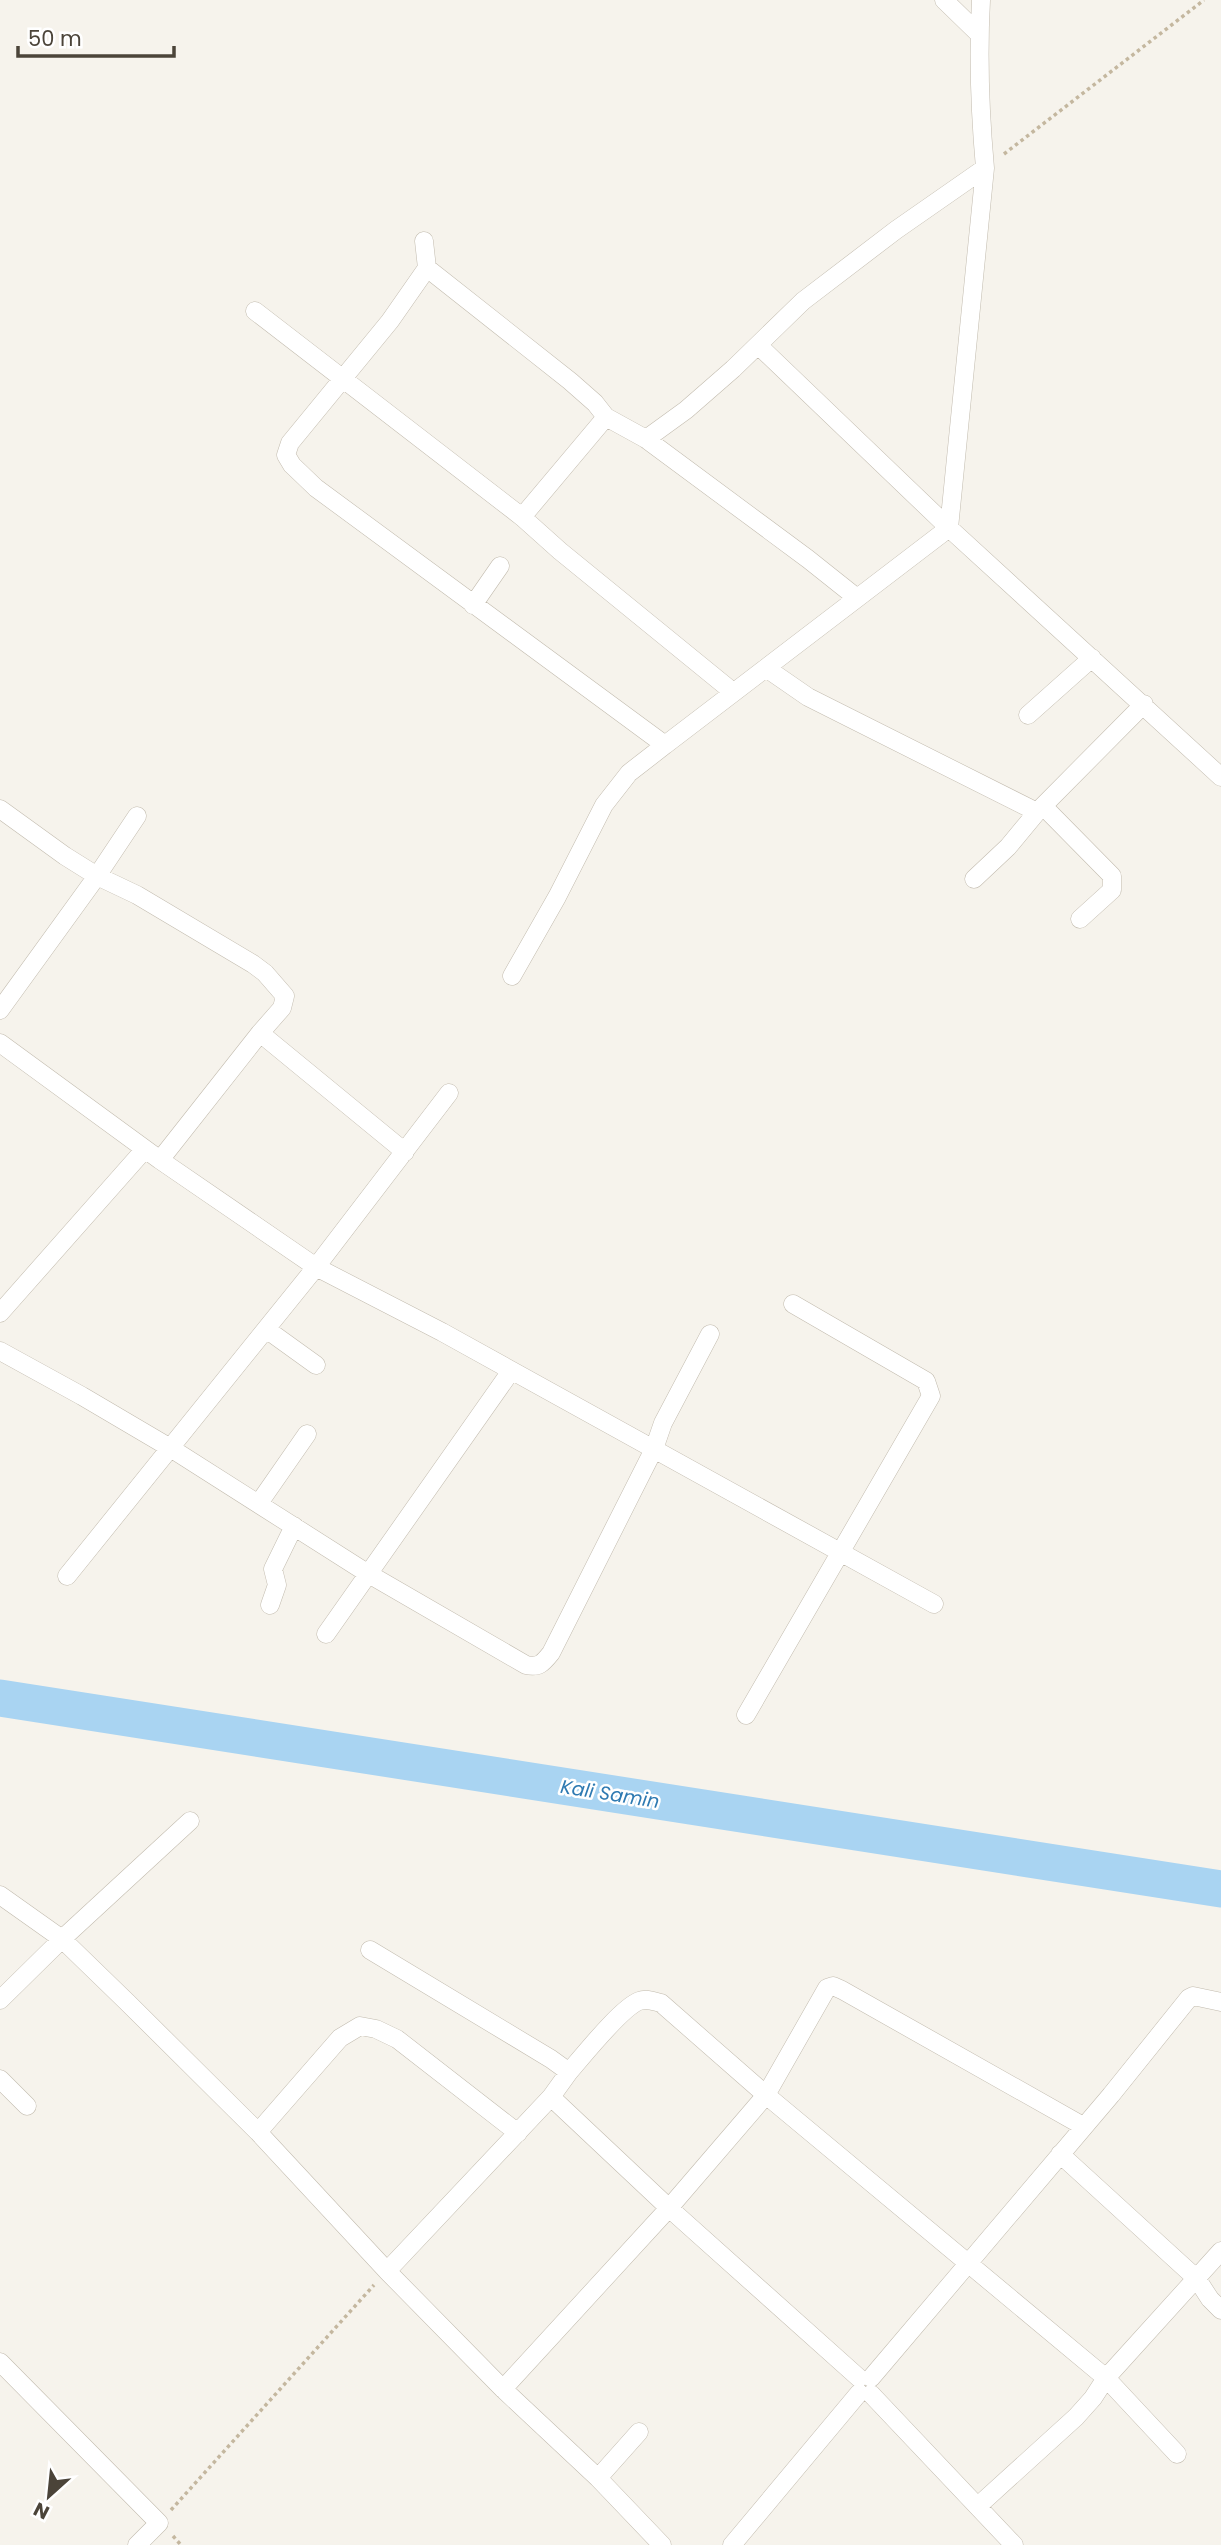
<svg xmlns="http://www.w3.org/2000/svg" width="1221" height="2545" viewBox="0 0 1221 2545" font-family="Poppins,sans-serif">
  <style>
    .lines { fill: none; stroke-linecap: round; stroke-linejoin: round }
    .river { stroke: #a9d4f2; stroke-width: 37 }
    .street-casing { stroke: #c2bbae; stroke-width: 19 }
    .path { stroke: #c4b79f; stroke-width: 3.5; stroke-dasharray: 3.5 3.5; stroke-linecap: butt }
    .street { stroke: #fff; stroke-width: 18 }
    .labels { text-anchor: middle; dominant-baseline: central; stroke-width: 5; stroke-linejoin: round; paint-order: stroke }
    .water-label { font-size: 19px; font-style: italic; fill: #2e7ab2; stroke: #fff }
  </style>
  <rect width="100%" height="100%" fill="#f6f3ec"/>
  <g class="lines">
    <path class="river" d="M0,1698l1221,191"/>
    <defs>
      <path id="street" d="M944,0l35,34
        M424,241l3,27 143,113 25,22 11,14 40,22 162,120 49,39
        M427,268l-37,53 -100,122 -4,12 6,10 24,23 349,257 284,-217 36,-360c-5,-55 -7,-112 -4,-168
        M255,311l267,206
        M758,345l191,183 272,249
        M606,417l-84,100 38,34 173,141
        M646,439l40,-29 47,-41 70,-68 93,-71 89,-62
        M473,605l27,-39
        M766,668l42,29 229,115
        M1028,715l64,-57
        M1043,806l69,70v14l-32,29
        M0,809l65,47 32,20 40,19 116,69 12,9 20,23 -3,12 -22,25 -100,127
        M974,879l34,-32 29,-35 107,-108
        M512,976l45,-79 47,-92 25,-32 36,-28
        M0,1010l97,-134 40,-60
        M260,1033l145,119
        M0,1043l160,117 156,107 126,65 492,272
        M0,1313l145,-164
        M266,1329l50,36
        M0,1351l82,45 90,53 195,124 159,92c13,3 17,-2 25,-12l103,-204 9,-26 47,-89
        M259,1503l48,-69
        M67,1576l249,-309 133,-174
        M270,1605l7,-20 -4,-16 21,-43
        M326,1634l185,-263
        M746,1715l185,-319 -5,-15 -133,-77
        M0,1895l62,44 66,64 130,129 129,139 116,118 95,89 64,67
        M370,1950l181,109 18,13 -18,25 118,111 190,170
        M0,2000l62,-61 128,-118
        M569,2072c14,-16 52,-64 70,-71 8,-3 14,0 22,2l105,92 340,283 71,76
        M0,2079l27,27
        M258,2132l82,-94 20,-12 16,3 21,10 121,94
        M1060,2154l137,125 13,20 11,11
        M387,2271l164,-174
        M0,2362l159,161 -22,22
        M871,2378l240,-283 78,-97 4,-2 28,6
        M503,2389l166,-181 97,-113 61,-107 6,-2 9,4 241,136
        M871,2394l143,151
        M598,2478l41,-46
        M978,2506l98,-89 17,-19 13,-20 115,-127
        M732,2545l127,-152"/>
    </defs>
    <use href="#street" class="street-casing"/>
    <path class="path" d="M1004,154l200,-154
      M171,2510l203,-225
      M173,2536l8,9"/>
    <use href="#street" class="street"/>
  </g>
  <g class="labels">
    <g class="water-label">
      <text transform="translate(610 1794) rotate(9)">Kali Samin</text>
    </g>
  </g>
  <g transform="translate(49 2496) rotate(207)" stroke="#ffffff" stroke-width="5" paint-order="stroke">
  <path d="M0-5L12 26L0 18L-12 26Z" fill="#4b4439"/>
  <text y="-10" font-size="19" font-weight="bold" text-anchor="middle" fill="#4b4439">N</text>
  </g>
  <path d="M18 46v10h156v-10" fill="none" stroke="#4b4439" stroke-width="3.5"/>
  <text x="28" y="46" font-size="21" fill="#4b4439" stroke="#ffffff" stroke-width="5" paint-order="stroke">50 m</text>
</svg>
